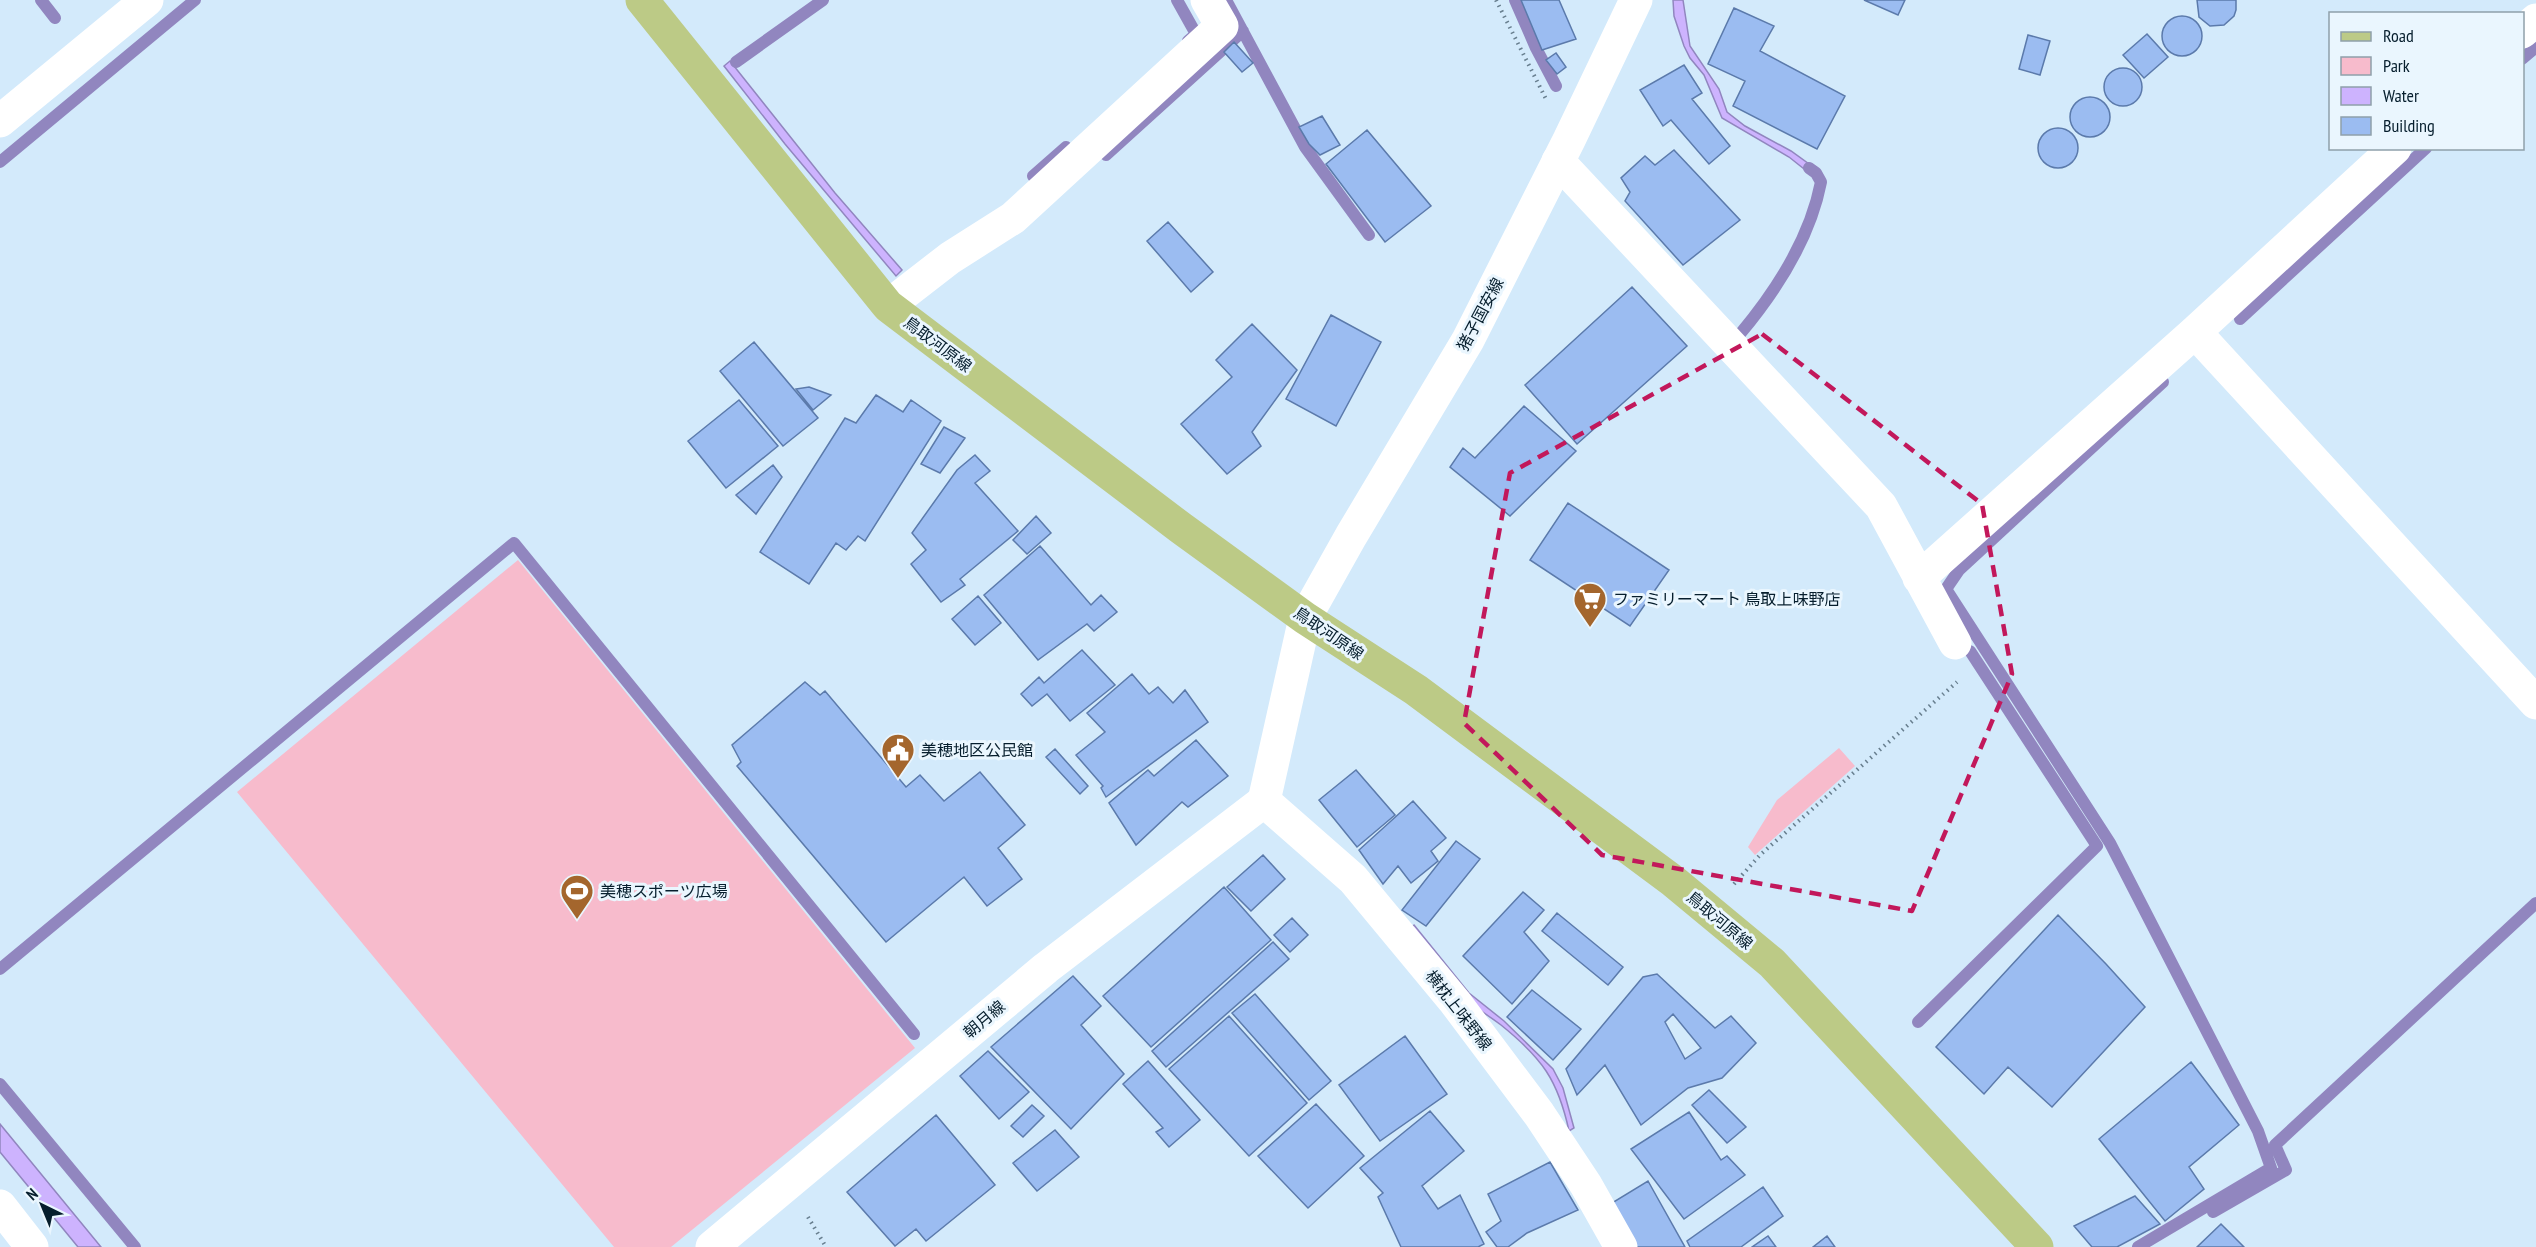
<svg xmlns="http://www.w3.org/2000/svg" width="2536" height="1247" viewBox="0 0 2536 1247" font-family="'PT Sans Narrow','Noto Sans JP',sans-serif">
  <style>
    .green { fill: #f7bbcc }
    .water { fill: #cdb3fe; stroke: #9186bf; stroke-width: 1.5 }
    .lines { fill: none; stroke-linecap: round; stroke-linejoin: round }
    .stream { stroke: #9186bf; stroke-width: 12 }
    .building { fill: #9bbcf1; stroke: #5b7aab; stroke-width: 1.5; fill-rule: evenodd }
    .path { stroke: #687f8f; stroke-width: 4; stroke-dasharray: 1.5 4.5; stroke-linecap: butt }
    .minor { stroke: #fff; stroke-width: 33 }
    .tertiary { stroke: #fff; stroke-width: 33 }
    .secondary { stroke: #fff; stroke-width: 33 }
    .primary { stroke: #bcca86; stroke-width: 33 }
    .marked { fill: none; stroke: #c2185b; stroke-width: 4.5; stroke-dasharray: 12 8; stroke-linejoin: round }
    .labels { text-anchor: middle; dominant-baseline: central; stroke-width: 6; stroke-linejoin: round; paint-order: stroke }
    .street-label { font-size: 16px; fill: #061e2d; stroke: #eaf6fe }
    .poi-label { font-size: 16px; fill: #061e2d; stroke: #eaf6fe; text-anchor: start }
  </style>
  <rect width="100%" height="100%" fill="#d3eafb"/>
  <path class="green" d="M518,560l397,488 -244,199h-57l-377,-455z
    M1839,748l16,18 -100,89 -7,-8 29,-47z"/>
  <path class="water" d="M1673,0h10l7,46 29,43 8,23 18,14 46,25 25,18 6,8 -4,3 -29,-23 -67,-39 -18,-43 -14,-17 -6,-12 -10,-30z
    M730,61l105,132 67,77 -6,6 -111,-132 -61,-78z
    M1414,925l55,68 35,28 49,48 10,19 11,40 -5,3c-11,-51 -27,-73 -68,-106 -12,-9 -25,-17 -37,-27 -20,-20 -37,-46 -55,-68z
    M0,1124l101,123h-23l-78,-95z"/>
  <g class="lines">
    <path class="stream" d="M41,0l14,18
      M1177,0l19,34 -8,7
      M1226,0l79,147 64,88
      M1515,0l21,48 20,38
      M2522,59l14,-12
      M736,62l87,-62
      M1106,155l137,-124
      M0,162l195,-162
      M1033,176l33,-29
      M2240,319l186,-171
      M1740,334c36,-43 70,-95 81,-152l-5,-9 -7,-5
      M0,969l514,-426 400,491
      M1918,1022l179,-176 -127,-195
      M0,1084l135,163
      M2213,1212l73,-42 -11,-25 261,-242
      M2138,1247l133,-79 -13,-37 -148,-288 -164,-254 13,-19 204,-188"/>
  </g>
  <path class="building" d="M1521,0h38l17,39 -34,11z
    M1864,0h41l-7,15z
    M2197,0h39v10l-2,6 -10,9 -14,1 -11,-9z
    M1734,8l40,18 -14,25 85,45 -28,53 -84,-43 12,-25 -37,-17z
    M2162 36a20 20 0 1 1 40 0a20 20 0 1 1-40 0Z
    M2147,34l21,23 -24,21 -21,-23z
    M2028,35l22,6 -10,34 -21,-6z
    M1234,42l19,21 -11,9 -18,-20z
    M1556,53l10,14 -9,7 -11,-14z
    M1684,65l18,28 -10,6 38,47 -21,18 -38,-44 -8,6 -23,-36z
    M2104 87a19 19 0 1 1 38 0a19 19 0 1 1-38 0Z
    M2070 117a20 20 0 1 1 40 0a20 20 0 1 1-40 0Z
    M1322,116l18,29 -20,10 -11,-11 -10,-17z
    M2038 148a20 20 0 1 1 40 0a20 20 0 1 1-40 0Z
    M1367,130l64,76 -46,36 -59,-78z
    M1674,150l66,70 -57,45 -58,-64 5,-9 -9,-14 24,-22 10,9z
    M1168,222l45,50 -22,20 -44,-51z
    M1632,287l55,59 -110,98 -52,-59z
    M1331,315l50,27 -45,84 -50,-27z
    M1252,324l45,46 -45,62 9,14 -34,28 -46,-50 51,-47 -16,-17z
    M754,342l64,76 -35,28 -63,-75z
    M809,387l22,8 -18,15 -17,-21z
    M876,395l27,17 8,-12 30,21 -76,120 -7,-5 -12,14 -10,-7 -27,41 -49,-32 85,-134 11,5z
    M739,400l39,46 -52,42 -38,-47z
    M1524,406l52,45 -66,65 -60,-49 13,-19 12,10z
    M944,427l21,11 -25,35 -19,-9z
    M975,455l15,16 -15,12 43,48 -58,48 5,6 -24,17 -30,-38 15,-14 -14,-17 45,-63z
    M773,465l9,12 -26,37 -20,-19z
    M1568,503l101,67 -39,56 -100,-66z
    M1036,516l15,17 -24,21 -14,-14z
    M1040,546l51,59 10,-10 16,17 -23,19 -7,-7 -49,36 -54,-65z
    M978,596l23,27 -26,22 -23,-26z
    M1082,650l33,35 -45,36 -23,-27 -15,12 -11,-12 18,-17 5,6z
    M1132,674l17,20 9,-7 15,16 12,-13 23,32 -102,75 -5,-9 2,-2 -27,-31 29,-23 -18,-19z
    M805,682l15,13 5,-4 81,96 14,-12 24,26 36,-29 45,53 -27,23 24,31 -35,27 -23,-29 -78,65 -149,-176 4,-4 -9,-17z
    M1196,740l32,36 -40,31 -6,-5 -46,43 -27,-42 39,-33 6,6z
    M1055,749l33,37 -8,8 -34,-37z
    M1356,770l39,45 -38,32 -38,-47z
    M1413,801l33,37 -15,13 7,10 -27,22 -13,-17 -15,18 -24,-34z
    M1456,841l24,18 -54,67 -24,-16z
    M1263,855l22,24 -34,32 -24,-24z
    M1224,887l47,53 -120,107 -48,-51z
    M1523,892l21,18 -20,22 25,29 -37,43 -49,-48z
    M1557,913l66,54 -15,18 -66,-54z
    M2058,915l48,49 39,43 -93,100 -44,-40 -24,27 -48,-47z
    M1292,918l16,17 -18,17 -16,-17z
    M1273,942l16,17 -123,108 -14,-16z
    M1657,974l58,54 16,-12 25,27 -34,35 -34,10 -47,37 -36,-60 -28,30 -11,-26 77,-92zM1673,1014l28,34 -16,11 -20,-37z
    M1073,976l28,30 -20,19 43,49 -53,55 -80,-82z
    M1532,990l49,39 -28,31 -46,-43z
    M1255,994l76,87 -22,19 -77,-87z
    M1229,1016l78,87 -58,53 -80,-87z
    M1405,1036l42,58 -67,47 -41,-56z
    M988,1051l41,41 -30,27 -39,-43z
    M1148,1061l52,59 -31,27 -13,-15 7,-4 -40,-44z
    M2191,1062l48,63 -50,42 15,22 -39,32 -66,-82z
    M1709,1090l37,37 -19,16 -35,-38z
    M1316,1104l48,52 -56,52 -50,-52z
    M1032,1105l12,11 -21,21 -12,-11z
    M1430,1111l34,40 -42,35 16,23 22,-14 24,49 -6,3h-77l-23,-50 5,-4 -23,-25z
    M1689,1112l32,48 6,-4 18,19 -61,44 -53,-70z
    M936,1115l59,70 -69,56 -10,-12 -21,17 -48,-54z
    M1055,1130l24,27 -42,34 -24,-28z
    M1550,1162l28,48 -51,23 -19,14h-11l-11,-15 15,-11 -13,-27z
    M1648,1181l37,66h-55l-23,-41z
    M1763,1187l20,29 -42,31h-51l-3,-6z
    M2135,1196l25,28 -43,23h-25l-18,-21z
    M2221,1224l23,23h-47z
    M1768,1236l8,11h-24z
    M1827,1236l8,11h-22z"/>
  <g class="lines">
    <path class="path" d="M1496,0l50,99
      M1734,884l26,-29 197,-173
      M808,1217l18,30"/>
    <path class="minor" d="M2522,32l14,-12
      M1558,161l323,345 74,137
      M888,306l62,-48 63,-40 209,-192 -15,-26
      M2195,332l341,371
      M1919,578l276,-246 200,-184
      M0,1206l32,41
      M712,1247l334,-279 218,-167 89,78 102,123 84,112 47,71 35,62"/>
    <path class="tertiary" d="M0,121l147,-121
      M1264,801l41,-183"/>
    <path class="secondary" d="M1305,618l46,-82 117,-196 101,-200 67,-140"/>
    <path class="primary" d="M642,0l246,306 293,222 124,90 111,72 257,191 99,82 265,284"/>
  </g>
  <path class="marked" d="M1762,334l220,170 30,170 -100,237 -310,-56 -138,-132 46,-250z"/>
  <defs>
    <symbol id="supermarket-pin" viewBox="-11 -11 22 30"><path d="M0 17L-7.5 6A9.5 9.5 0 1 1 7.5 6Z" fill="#a4662d" stroke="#eaf6fe"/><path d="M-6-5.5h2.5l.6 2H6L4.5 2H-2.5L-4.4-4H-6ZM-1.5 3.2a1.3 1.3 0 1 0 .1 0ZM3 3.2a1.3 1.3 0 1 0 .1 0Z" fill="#fff"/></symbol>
    <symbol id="civic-pin" viewBox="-11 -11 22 30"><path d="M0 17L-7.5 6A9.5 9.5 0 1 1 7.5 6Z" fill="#a4662d" stroke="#eaf6fe"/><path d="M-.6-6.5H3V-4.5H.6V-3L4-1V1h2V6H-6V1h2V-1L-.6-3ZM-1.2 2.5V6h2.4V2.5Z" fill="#fff"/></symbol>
    <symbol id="stadium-pin" viewBox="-11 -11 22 30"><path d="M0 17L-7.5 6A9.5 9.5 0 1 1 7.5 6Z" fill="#a4662d" stroke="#eaf6fe"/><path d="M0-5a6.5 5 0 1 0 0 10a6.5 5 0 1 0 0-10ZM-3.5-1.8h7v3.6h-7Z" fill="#fff"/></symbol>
  </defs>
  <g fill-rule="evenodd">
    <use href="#supermarket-pin" x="1571" y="580" width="38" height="52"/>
    <use href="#civic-pin" x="879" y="731" width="38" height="52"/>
    <use href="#stadium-pin" x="558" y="872" width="38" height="52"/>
  </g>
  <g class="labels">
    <g class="street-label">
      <text transform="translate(1480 314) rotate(-62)">猪子国安線</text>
      <text transform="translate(938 344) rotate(37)">鳥取河原線</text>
      <text transform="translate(1329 633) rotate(34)">鳥取河原線</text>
      <text transform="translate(1720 920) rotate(40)">鳥取河原線</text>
      <text transform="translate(1459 1010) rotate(52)">横枕上味野線</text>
      <text transform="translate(984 1019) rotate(-40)">朝月線</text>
    </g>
    <g class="poi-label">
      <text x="1613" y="599">ファミリーマート 鳥取上味野店</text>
      <text x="921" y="750">美穂地区公民館</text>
      <text x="600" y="891">美穂スポーツ広場</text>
    </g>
  </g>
  <rect x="2329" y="12" width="195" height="138" fill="#eaf6fe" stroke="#8fa0aa" stroke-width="1.5"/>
  <rect x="2341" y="32" width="30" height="9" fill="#bcca86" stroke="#8fa0aa" stroke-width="1.5"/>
  <text x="2383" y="42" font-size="18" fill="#061e2d">Road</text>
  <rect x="2341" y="57" width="30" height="18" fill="#f7bbcc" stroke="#8fa0aa" stroke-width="1.5"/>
  <text x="2383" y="72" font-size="18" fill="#061e2d">Park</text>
  <rect x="2341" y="87" width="30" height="18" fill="#cdb3fe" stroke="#8fa0aa" stroke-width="1.5"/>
  <text x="2383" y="102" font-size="18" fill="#061e2d">Water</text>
  <rect x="2341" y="117" width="30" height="18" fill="#9bbcf1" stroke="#8fa0aa" stroke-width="1.5"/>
  <text x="2383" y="132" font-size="18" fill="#061e2d">Building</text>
  <g transform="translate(42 1205) rotate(317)" stroke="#eaf6fe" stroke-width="4.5" paint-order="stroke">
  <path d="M0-4.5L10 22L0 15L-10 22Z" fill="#061e2d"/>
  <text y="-9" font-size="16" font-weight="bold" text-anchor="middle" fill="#061e2d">N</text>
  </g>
</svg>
